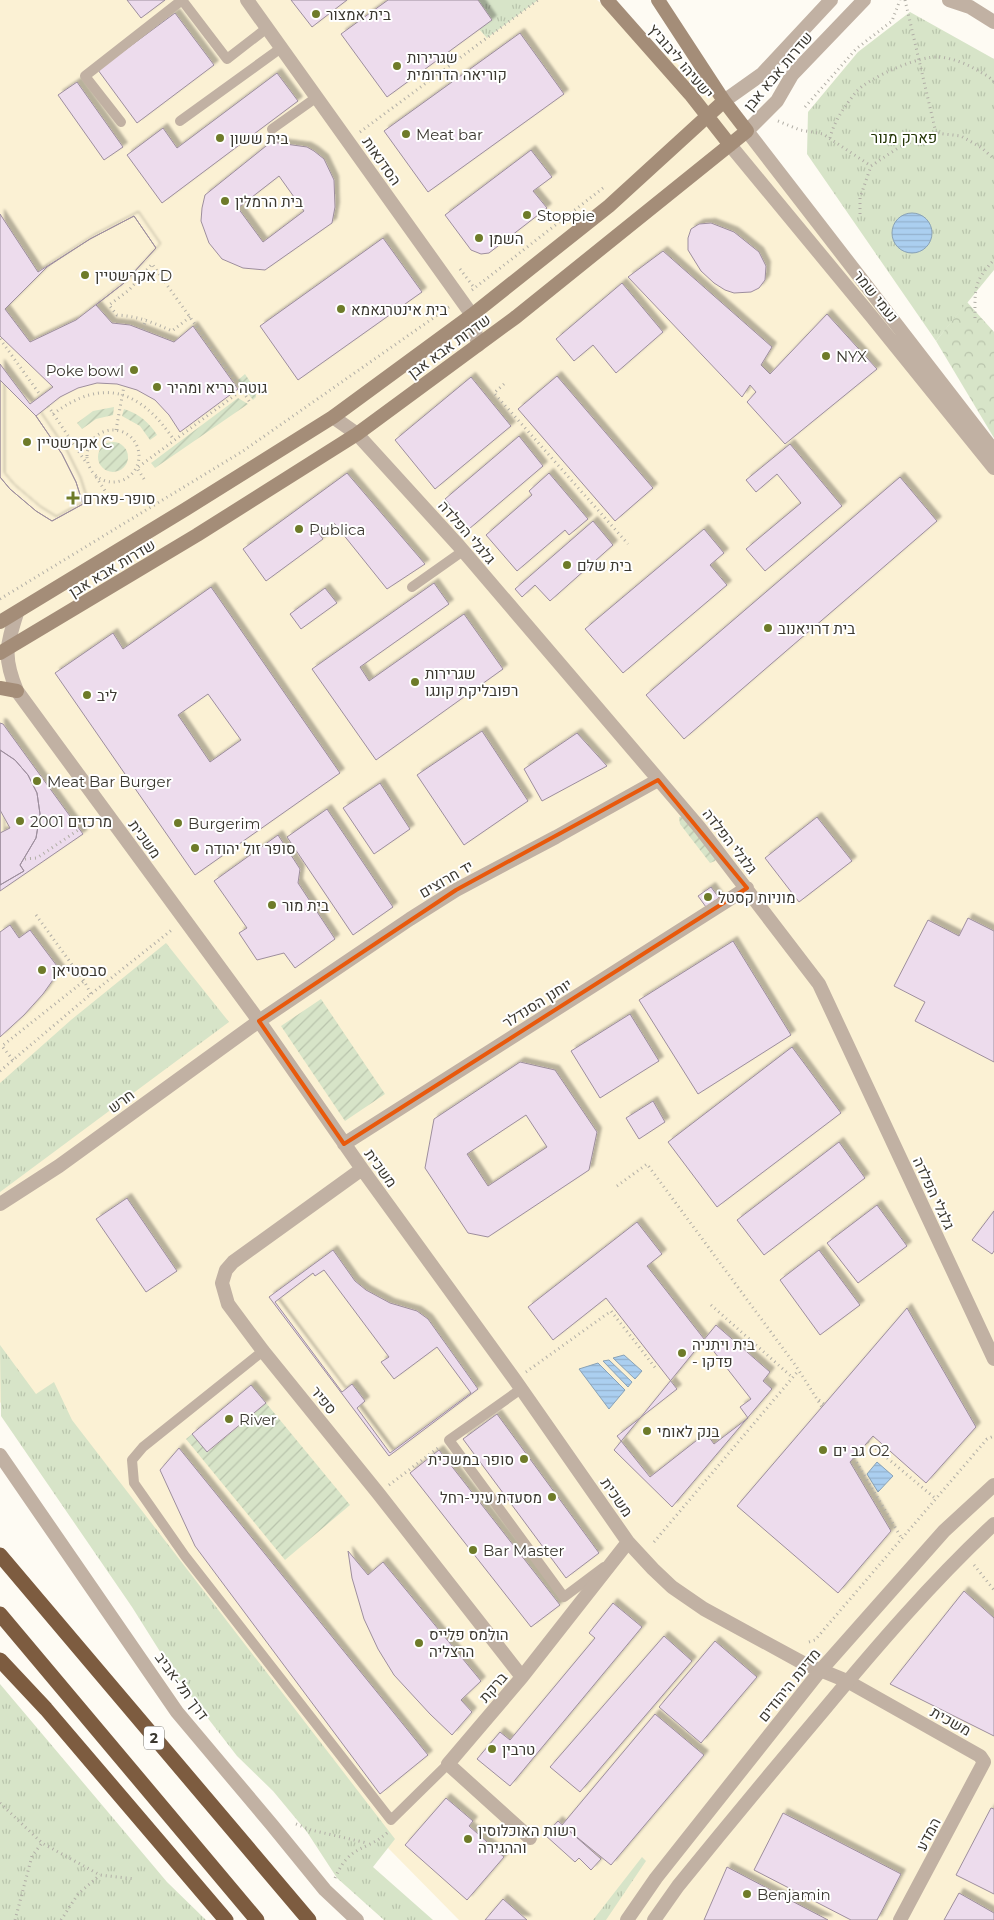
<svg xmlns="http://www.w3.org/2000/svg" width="994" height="1920" viewBox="0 0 994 1920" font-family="Montserrat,Heebo,sans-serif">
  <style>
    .built { fill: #fbf1d4 }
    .grass { fill: url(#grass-tufts) }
    .forest { fill: url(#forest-crowns) }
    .garden { fill: url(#garden-furrows) }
    .water { fill: url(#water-rules); stroke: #89a2b6 }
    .building { fill: #eddced; stroke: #9d8e9d; fill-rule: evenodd; filter: url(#shadow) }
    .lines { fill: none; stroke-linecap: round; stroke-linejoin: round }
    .path { stroke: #b1aea6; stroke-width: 3; stroke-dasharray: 1 4; stroke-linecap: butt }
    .service { stroke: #c1b1a3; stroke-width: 10 }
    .minor { stroke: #c1b1a3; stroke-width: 14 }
    .tertiary { stroke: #c1b1a3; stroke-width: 14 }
    .secondary { stroke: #a48d78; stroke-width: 14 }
    .motorway { stroke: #7d5c40; stroke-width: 15 }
    .marked { fill: none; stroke: #e8590c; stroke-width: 4; stroke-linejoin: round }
    .poi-dot { fill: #6e7b29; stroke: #fff; stroke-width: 2 }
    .labels { text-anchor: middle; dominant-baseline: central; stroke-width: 4; stroke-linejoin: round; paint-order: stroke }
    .shield { fill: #fff; stroke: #76746e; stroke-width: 1 }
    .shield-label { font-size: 14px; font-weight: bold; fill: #3b3830 }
    .poi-label { font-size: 15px; fill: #3b3830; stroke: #fff; text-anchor: start }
    .street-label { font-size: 15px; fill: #3b3830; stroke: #fff }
    .park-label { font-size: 15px; fill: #243506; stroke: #fff }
  </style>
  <defs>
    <pattern id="grass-tufts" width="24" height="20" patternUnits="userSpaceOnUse" patternTransform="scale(1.25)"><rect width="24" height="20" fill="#d7e4c8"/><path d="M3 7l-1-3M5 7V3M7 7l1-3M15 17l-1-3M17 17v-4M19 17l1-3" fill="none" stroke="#b9c4ac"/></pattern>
    <pattern id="forest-crowns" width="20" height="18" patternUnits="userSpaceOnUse" patternTransform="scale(1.25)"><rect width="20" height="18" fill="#d7e4c8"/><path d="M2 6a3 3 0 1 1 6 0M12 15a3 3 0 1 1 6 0" fill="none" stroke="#b9c4ac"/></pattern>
    <pattern id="garden-furrows" width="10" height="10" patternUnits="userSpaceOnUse" patternTransform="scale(1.25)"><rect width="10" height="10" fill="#d7e4c8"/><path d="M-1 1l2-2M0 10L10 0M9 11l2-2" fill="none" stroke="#b9c4ac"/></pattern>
    <pattern id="water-rules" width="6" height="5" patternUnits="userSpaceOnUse" patternTransform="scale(1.25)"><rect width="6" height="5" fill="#abcff0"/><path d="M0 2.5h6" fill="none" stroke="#94b2ce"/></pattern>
    <filter id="shadow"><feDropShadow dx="4.5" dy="-4.5" stdDeviation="1" flood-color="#0004"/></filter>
  </defs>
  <rect width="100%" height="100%" fill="#fefbf3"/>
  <path class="built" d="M0,0h597l127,101 270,350v1469h-535l-203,-206 -256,-312z"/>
  <path class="grass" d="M478,0h60l-51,38 -8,-9 13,-9z
    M910,12l84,47v211l-58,71 -129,-187 1,-42 50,-60z
    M166,943l63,79 -229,170v-109l71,-63z
    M0,1345l36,49 18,-12 18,38 323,419 -22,28 60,53h-49l-47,-42 -30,-46 -34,-41 -36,-35 -61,-79 -44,-70 -131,-191z
    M0,1684l167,198 39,38h-206z
    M642,1857l4,4 -40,59h-13z"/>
  <path class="forest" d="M967,302l27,30v106l-58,-97z"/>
  <path class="garden" d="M245,374l10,15 1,8 -3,3 -15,-20z
    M238,398l10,6 -93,64 -4,-5z
    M114,407l-1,8 -17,4 -14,10 -5,-6 16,-12z
    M124,409c15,5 25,13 33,26l-7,5 -10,-14 -18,-10z
    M98 457a15 15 0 1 1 30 0a15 15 0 1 1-30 0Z
    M679,817h3l35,39 -2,5 -5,2 -30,-39z
    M321,999l64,95 -40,27 -64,-95z
    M266,1403l84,102 -65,55 -99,-121 6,-5 16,18z"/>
  <path class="water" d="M892 233a20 20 0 1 1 40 0a20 20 0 1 1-40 0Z
    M624,1355l18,16 -7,8 -22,-21z
    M609,1360l23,22 -4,5 -25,-26z
    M598,1363l27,27 -16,19 -30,-40z
    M877,1462l16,14 -15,16 -11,-18z"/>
  <path class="building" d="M127,0h38l-24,18z
    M291,0h56l-35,27z
    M388,0h90l14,20 -105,77 -46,-63z
    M175,13l39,52 -77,58 -39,-53z
    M520,33l44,61 -136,98 -44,-61z
    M277,73l21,28 -136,102 -35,-48 36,-27 14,20z
    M77,82l46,65 -19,13 -46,-65z
    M271,142l36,5 7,4 10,8 10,21 1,27 -3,16 -67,47 -22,-2 -21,-9 -13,-16 -8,-22 1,-13 3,-13zM279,176l25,35 -41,31 -25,-34z
    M531,150l21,27 -19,14 14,17 -58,45 -8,1 -10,-4 -26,-35z
    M0,214l38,58 52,-33 44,-23 22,32 -32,35 -28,22 16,18 18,2 44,17 19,-16 45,63 -58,43 -11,-17 -14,-15 -18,-10 -20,-6 -20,-1 -19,5 -18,9 -24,19 26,38 14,28 7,22 -31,17 -16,-10 -26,-22 -10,-12v-113l30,40 23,-17 -53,-51z
    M134,216l22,32 -32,35 -48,37 -46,22 -25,-33 42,-42 43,-28z
    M711,223l23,9 25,20 7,14 -1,14 -6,8 -8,4 -17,1 -9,-3 -11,-7 -13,-12 -13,-21v-12l3,-9 8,-5z
    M383,238l39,54 -124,88 -38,-54z
    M663,251l109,96 -11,18 9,9 57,-60 50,55 -92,75 -38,-42 9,-10 -6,-7 -8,12 -114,-120z
    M622,283l41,49 -47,41 -23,-28 -19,16 -18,-22z
    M557,376l96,112 -38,33 -97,-112z
    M471,377l40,49 -76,63 -40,-49z
    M0,380l36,36 26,38 14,28 7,22 -31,17 -16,-10 -26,-22 -10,-12z
    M519,436l24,30 -74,63 -24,-30z
    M790,444l52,62 -77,65 -19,-22 55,-46 -24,-29 -21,18 -10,-12z
    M347,473l78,91 -38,25 -53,-66 -15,11 4,5 -57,42 -23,-32z
    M549,473l39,46 -19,16 -4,-5 -48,41 -31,-36 46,-40 -3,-4z
    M900,477l37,44 -253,218 -38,-44z
    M593,521l20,24 -63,56 -15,-16 -13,12 -7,-8z
    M704,529l20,24 -14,12 17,20 -104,88 -38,-44z
    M434,583l15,21 -89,63 9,14 95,-67 39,55 -127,91 -64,-91z
    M211,587l129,186 -145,102 -140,-202 58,-40 10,16zM208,694l33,46 -31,22 -32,-47z
    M325,588l12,15 -36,26 -11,-15z
    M0,723l3,1 80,110 -83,57z
    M482,731l46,70 -64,44 -47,-70z
    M577,733l30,33 -65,35 -18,-32z
    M0,750l15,10 13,15 9,18 3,21 -4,24 -16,27 4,6 -24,14v-52l10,-5 -10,-18z
    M0,750l15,10 13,15 9,18 3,21 -4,24 -16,27 4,6 -24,14z
    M380,783l30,46 -36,25 -31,-46z
    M327,809l66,98 -40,28 -66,-98z
    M817,817l35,44 -53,41 -34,-44z
    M278,835l22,34 -2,14 37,56 -40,29 -11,-15 -27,7 -18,-27 8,-5 -33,-47z
    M711,887l8,11 -13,9 -8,-11z
    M968,918l26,13v131l-79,-41 10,-19 -31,-16 34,-66 31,16z
    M10,925l9,13 11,-8 30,40 -17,24 -19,21 -24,22v-105z
    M733,941l58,94 -93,59 -59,-94z
    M630,1014l29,47 -59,37 -29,-47z
    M792,1047l49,66 -124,94 -49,-65z
    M520,1062l35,8 42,62 -8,38 -101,67 -20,-4 -43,-65 9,-49zM526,1115l21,32 -59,39 -21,-32z
    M653,1101l12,21 -26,17 -13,-21z
    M839,1142l26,36 -101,77 -27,-35z
    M127,1198l50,73 -31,21 -50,-73z
    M877,1205l30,41 -49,37 -31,-40z
    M994,1211v40l-2,3 -20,-14z
    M637,1222l25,32 -15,12 104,133 -11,8 8,11 -34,26 -8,-11 -56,44 -33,-41 60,-47 -71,-91 -53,42 -25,-33z
    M333,1250l22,31 11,9 24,13 27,8 11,8 50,70 -89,67 -120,-159z
    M819,1250l41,55 -40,30 -40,-55z
    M324,1270l65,87 -8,5 13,17 43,-32 34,46 -81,60 -33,-45 8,-7 -13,-17 -10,8 -67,-90 38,-29 2,3z
    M907,1308l69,119 -50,56 -53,-47 -23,26 41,69 -53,62 -101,-87z
    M716,1325l54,47 -7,9 9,8 -100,118 -58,-57z
    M251,1385l15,18 -59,49 -15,-18z
    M497,1414l102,139 -33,25 -103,-139z
    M179,1448l249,307 -48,39 -185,-248 -35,-76z
    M439,1450l121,155 -29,22 -121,-154z
    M348,1551l20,24 15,-13 98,119 -20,19 11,12 -20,23 -22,-21 -36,-39 -16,-26 -14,-30 -12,-41z
    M964,1591l30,27v118l-104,-52z
    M613,1603l29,24 -132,159 -33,-27 23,-27 10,8 85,-102 -6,-5z
    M664,1636l28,25 -112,131 -30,-25z
    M715,1641l42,36 -56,66 -42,-36z
    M655,1714l49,41 -93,110 -49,-40z
    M446,1798l27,23 -4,5 35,31 -37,43 -62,-55z
    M991,1808l3,1v85l-38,-19z
    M783,1813l118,61 -24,46h-26l-97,-50z
    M558,1821l43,38 -10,11 -12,-12 -4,4 -30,-27z
    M727,1867l101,53h-124z
    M959,1893l35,20v7h-50z
    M503,1899l24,21h-42z"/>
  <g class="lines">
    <path class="path" d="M905,0l31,133
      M805,107l51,-58 36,-28 8,-21
      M778,121l22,9 23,4 48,32
      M360,132l178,-132
      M830,138c4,-17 15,-32 26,-46 12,-14 64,-37 83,-35 12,1 26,6 36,12 7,4 14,7 19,13
      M860,214v-16l11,-32 27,-18 24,-12 14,-3 25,3 21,12 12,11
      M460,269l15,20
      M472,290l131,-102
      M190,317l-18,14c-18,-8 -34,-15 -55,-16l-8,-10 20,-15 23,-26 90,126 9,14
      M975,318c0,-28 -2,-36 19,-58
      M143,329l3,-10
      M0,339l41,57
      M504,384l-10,9 134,151
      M48,406l39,58
      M53,414c51,-38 88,-23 121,26
      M87 456a26 26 0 1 1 52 0a26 26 0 1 1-52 0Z
      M116,430l8,-44
      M96,477l16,24
      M144,479l-7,-11 105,-78
      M0,599l243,-148 206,-144
      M25,859l12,-1 50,-34
      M36,915l48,66 7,13
      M13,1060l-11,-14 82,-65
      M0,1071l91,-77 82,-65
      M617,1186l30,-22 149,202 26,41
      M711,1305l81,72
      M526,1372l85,-61 46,59
      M819,1400l5,4
      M868,1442l68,57
      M854,1458l48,81
      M389,1485l49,-37
      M654,1542l145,-172
      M974,1565l20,25
      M809,1642l6,-2 172,-201 7,-3
      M0,1803l42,40 58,32 35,4
      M296,1824l15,6 56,13
      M335,1878c16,-36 31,-25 54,-47
      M15,1920l17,-64 10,-13
      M61,1920l17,-26 22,-19"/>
    <path class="service" d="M182,0l45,59 40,-31
      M180,121l101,-73
      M121,122l-36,-46 97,-76
      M272,129l45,-32
      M412,587l51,-36
      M263,1351l-120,96 -11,13 2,23 51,73 206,264 57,-56
      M521,1389l-72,51 115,157 40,-30"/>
    <path class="minor" d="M247,0l225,315 6,30
      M949,0l21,7 24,15
      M333,417l24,17 102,112 240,281 120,157 175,375
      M17,613c-11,34 -14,44 0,78l242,330 103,148 153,211 113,162 25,27 19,18 32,22 99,54 44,18 133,75 4,6
      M344,1144l403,-256
      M362,1169l-129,93 -7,8 -4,13 6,21 35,47 115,142 144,184
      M0,1204l59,-38 200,-145 151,-102 46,-29 100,-53 102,-57
      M530,1838l-82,-74 74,-87 106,-135
      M900,1920l84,-158"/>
    <path class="tertiary" d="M864,0l-72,75 -15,26 -30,30 247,320
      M724,101l38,-27 69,-74
      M730,145l142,172 122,151
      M0,1455l177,257 95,113 53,65 32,30
      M627,1920l29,-42 164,-207 124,-140 50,-46
      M654,1920l24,-34c48,-59 96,-117 145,-175 54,-65 109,-129 171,-187"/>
    <path class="secondary" d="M607,0l83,94 40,51
      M0,622l186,-113 147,-92 139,-102 137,-109 115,-105
      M0,653l197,-118 160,-101 159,-117 231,-186 -23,-30 -66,-101
      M0,688l17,3"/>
    <path class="motorway" d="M0,1555l309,365
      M0,1614l257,306
      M0,1660l46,49 180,211"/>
  </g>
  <path class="marked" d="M658,780l89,108 -403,256 -85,-123 197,-131z"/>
  <g class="poi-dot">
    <circle cx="316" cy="14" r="5"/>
    <circle cx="397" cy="66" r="5"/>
    <circle cx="406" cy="134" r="5"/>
    <circle cx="220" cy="138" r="5"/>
    <circle cx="225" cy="201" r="5"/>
    <circle cx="527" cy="215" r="5"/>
    <circle cx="479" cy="238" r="5"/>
    <circle cx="85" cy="275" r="5"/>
    <circle cx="341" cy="309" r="5"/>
    <circle cx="826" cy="356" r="5"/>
    <circle cx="134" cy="370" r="5"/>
    <circle cx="157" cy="387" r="5"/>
    <circle cx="27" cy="442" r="5"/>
    <path d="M70.5 490.5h5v5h5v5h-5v5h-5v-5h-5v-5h5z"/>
    <circle cx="299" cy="529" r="5"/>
    <circle cx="567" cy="565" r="5"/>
    <circle cx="768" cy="628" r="5"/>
    <circle cx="415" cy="682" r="5"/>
    <circle cx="87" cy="695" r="5"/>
    <circle cx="37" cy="781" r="5"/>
    <circle cx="20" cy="821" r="5"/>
    <circle cx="178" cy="823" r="5"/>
    <circle cx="195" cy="848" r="5"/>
    <circle cx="708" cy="897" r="5"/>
    <circle cx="272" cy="905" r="5"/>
    <circle cx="42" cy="970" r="5"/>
    <circle cx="682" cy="1353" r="5"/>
    <circle cx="229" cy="1419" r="5"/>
    <circle cx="647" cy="1431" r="5"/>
    <circle cx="823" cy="1450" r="5"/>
    <circle cx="524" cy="1459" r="5"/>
    <circle cx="552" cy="1497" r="5"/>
    <circle cx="473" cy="1550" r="5"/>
    <circle cx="419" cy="1643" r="5"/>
    <circle cx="492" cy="1749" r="5"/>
    <circle cx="468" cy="1839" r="5"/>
    <circle cx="747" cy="1894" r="5"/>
  </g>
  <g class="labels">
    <rect class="shield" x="144" y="1726.5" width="20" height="23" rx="4"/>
    <g class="shield-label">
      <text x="154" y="1738">2</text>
    </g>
    <g class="poi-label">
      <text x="326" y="14">בית אמצור</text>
      <text x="407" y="57">שגרירות<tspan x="407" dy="17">קוריאה הדרומית</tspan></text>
      <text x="416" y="134">Meat bar</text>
      <text x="230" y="138">בית ששון</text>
      <text x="235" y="201">בית הרמלין</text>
      <text x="537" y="215">Stoppie</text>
      <text x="489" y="238">השמן</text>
      <text x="95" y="275">אקרשטיין D</text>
      <text x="351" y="309">בית אינטרגאמא</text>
      <text x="836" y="356">NYX</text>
      <text x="124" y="370" text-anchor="end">Poke bowl</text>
      <text x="167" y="387">גוטה בריא ומהיר</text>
      <text x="37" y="442">אקרשטיין C</text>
      <text x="83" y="498">סופר-פארם</text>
      <text x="309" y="529">Publica</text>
      <text x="577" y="565">בית שלם</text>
      <text x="778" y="628">בית דרויאנוב</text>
      <text x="425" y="673">שגרירות<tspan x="425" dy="17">רפובליקת קונגו</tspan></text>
      <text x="97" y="695">ליב</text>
      <text x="47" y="781">Meat Bar Burger</text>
      <text x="30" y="821">מרכזים 2001</text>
      <text x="188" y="823">Burgerim</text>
      <text x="205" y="848">סופר זול יהודה</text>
      <text x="718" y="897">מוניות קסטל</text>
      <text x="282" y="905">בית מור</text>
      <text x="52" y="970">סבסטיאן</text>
      <text x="692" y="1344">בית ויתניה<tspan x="692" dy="17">- פדקו</tspan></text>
      <text x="239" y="1419">River</text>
      <text x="657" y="1431">בנק לאומי</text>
      <text x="833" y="1450">גב ים O2</text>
      <text x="514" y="1459" text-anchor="end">סופר במשכית</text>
      <text x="542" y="1497" text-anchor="end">מסעדת עיני-רחל</text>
      <text x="483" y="1550">Bar Master</text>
      <text x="429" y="1634">הולמס פלייס<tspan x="429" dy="17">הרצליה</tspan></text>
      <text x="502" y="1749">טרבין</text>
      <text x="478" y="1830">רשות האוכלוסין<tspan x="478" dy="17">וההגירה</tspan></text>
      <text x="757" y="1894">Benjamin</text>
    </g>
    <g class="street-label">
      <text transform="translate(681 61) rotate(50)">ישעיהו ליבוביץ</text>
      <text transform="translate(778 71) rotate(-50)">שדרות אבא אבן</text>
      <text transform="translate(382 161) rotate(55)">הסדנאות</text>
      <text transform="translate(876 296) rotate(51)">נעמי שמר</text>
      <text transform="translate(449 346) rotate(-36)">שדרות אבא אבן</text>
      <text transform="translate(467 532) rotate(49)">גלגלי הפלדה</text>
      <text transform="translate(112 568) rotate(-31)">שדרות אבא אבן</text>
      <text transform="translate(145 839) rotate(54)">משכית</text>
      <text transform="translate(730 841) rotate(52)">גלגלי הפלדה</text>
      <text transform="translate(446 879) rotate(-30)">יד חרוצים</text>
      <text transform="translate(537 1003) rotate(-32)">יוחנן הסנדלר</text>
      <text transform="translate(121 1101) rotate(-36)">חרש</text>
      <text transform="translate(381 1168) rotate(54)">משכית</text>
      <text transform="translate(934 1193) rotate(65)">גלגלי הפלדה</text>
      <text transform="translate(324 1400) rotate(51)">ספיר</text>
      <text transform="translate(617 1497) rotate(55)">משכית</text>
      <text transform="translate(789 1685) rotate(-51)">מדינת היהודים</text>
      <text transform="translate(182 1686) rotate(54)">דרך תל-אביב</text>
      <text transform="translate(493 1687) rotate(-49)">ברקת</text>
      <text transform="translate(951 1721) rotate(29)">משכית</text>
      <text transform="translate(928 1834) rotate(-62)">המדע</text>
    </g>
    <g class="park-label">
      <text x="904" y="137">פארק מנור</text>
    </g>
  </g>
</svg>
